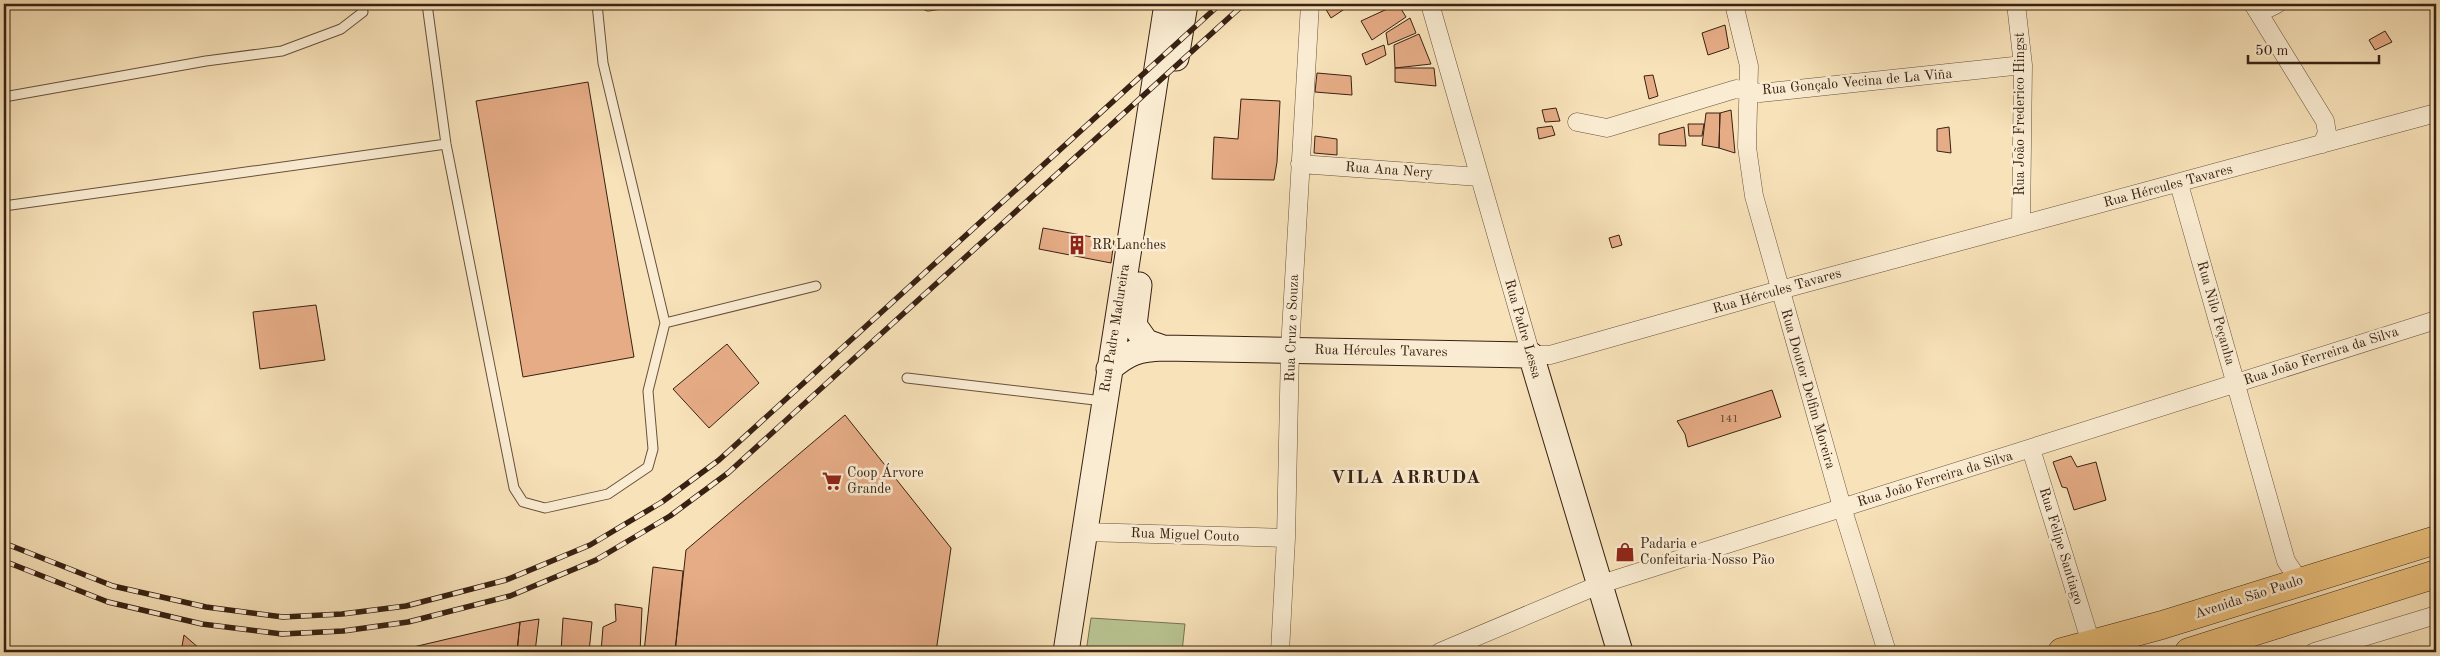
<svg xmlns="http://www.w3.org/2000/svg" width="2440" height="656" viewBox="0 0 2440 656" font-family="'Old Standard TT',serif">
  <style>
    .green { fill: #b9c492; stroke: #787252 }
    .building { fill: #e6ac86; stroke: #382113 }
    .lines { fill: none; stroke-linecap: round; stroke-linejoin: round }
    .service-casing { stroke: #68513c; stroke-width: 11 }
    .minor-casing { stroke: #68513c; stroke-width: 19 }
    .secondary-casing { stroke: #382113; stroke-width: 27 }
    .primary-casing { stroke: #382113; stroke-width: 29 }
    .service { stroke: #faecd2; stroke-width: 9 }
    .minor { stroke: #faecd2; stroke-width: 18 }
    .secondary { stroke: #faecd2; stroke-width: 25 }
    .primary { stroke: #ecc17c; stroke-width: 28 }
    .rail-casing { stroke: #382113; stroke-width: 5.5 }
    .rail { stroke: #faecd2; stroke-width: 4; stroke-dasharray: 11; stroke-linecap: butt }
    .labels { text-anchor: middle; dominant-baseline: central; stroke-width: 5; stroke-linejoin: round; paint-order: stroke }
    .number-label { font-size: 11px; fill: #644430 }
    .street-label { font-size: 14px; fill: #382113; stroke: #faecd2 }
    .poi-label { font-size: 14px; fill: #382113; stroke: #faecd2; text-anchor: start }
    .district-label { font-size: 19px; font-weight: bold; letter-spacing: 1px; fill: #382113; stroke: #faecd2 }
  </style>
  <rect width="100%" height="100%" fill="#f8e2b9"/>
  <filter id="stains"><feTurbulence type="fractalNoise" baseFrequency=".004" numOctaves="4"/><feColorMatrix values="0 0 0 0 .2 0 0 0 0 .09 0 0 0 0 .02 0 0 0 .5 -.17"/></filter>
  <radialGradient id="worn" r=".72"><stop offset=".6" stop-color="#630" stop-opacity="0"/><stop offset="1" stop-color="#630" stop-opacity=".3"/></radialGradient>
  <path class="green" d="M1091,618l94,6 -3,28h-96z"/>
  <path class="building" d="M1327,4h25l-21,14 -7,-12z
    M1398,4l8,13 -34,23 -11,-19z
    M1410,18l6,15 -28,12 -2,-12z
    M1725,25l4,23 -21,7 -6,-22z
    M2385,31l7,11 -17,8 -6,-10z
    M1419,34l12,30 -36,4 -1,-23z
    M1384,45l2,10 -20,10 -4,-11z
    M1395,68h39l2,18 -41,-4z
    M1317,73l34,3 1,19 -37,-3z
    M1653,75l5,21 -9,3 -5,-23z
    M588,82l46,275 -111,20 -47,-276z
    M1241,99l39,2 -3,61 -3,18 -62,-1 2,-42 24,2z
    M1556,108l4,13 -15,1 -3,-12z
    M1731,110l4,43 -16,-5 1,-35z
    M1706,113h14l-1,35 -17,-3z
    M1688,124h16l-2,12h-13z
    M1552,126l3,9 -16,4 -2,-11z
    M1684,127l2,19 -27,-1v-11z
    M1949,127l2,26 -14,-2v-22z
    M1315,136l22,3v16l-23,-2z
    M1043,228l71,13 -3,22 -72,-14z
    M1619,235l3,10 -10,3 -3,-10z
    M316,305l9,55 -65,9 -7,-57z
    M727,344l32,39 -50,45 -36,-39z
    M1772,390l9,27 -93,30 -3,-13 -8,-13z
    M845,415l106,133 -15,104h-261l11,-102z
    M2071,456l6,11 19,-5 10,38 -32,10 -7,-22 -5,-1 -9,-25z
    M653,567l30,4 -8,81h-31z
    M615,604l27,4 -2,44h-39l2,-25 13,-6z
    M563,618l29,4 -3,30h-28z
    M539,619l-4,33h-18l3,-30z
    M520,622l-3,30h-125z
    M184,635l16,14 26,3h-45z"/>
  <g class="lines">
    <defs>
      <path id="service" d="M427,4l19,140 68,344 9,14 22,6 63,-14 40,-27 5,-18 -5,-58 17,-68
        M597,4l6,59 62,260 151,-37
        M927,4l1,2 13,-2
        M4,97l202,-36 76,-10 59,-22 22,-17
        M4,206l442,-62
        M907,378l196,23"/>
      <path id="minor" d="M1430,4l101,351h19l230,-65 656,-177
        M1734,4l15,62 -2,81 7,49 88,311 45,145
        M2016,4l7,61 -2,159
        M2253,4l72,117 2,12 -5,11
        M2259,13l18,-9
        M1577,122l30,6 129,-39 24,4 263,-28
        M1300,164l179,13
        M2179,184l107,377 8,12 9,7
        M2031,449l60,194
        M1085,532l201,6
        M1280,652l6,-114 4,-189 20,-345
        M1440,652l161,-68 835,-264
        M2314,652l122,-37"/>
      <path id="secondary" d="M1176,58l9,-54
        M1139,285l-5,40 12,17 17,6
        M1109,369c19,-17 30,-20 54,-21l368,7 89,297
        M1066,652l101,-648"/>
      <path id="primary" d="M2062,652l100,-27 274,-85
        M2189,652l247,-78"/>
    </defs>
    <use href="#service" class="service-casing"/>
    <use href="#minor" class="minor-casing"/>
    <use href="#secondary" class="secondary-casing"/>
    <use href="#primary" class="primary-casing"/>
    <use href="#service" class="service"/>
    <use href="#minor" class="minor"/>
    <use href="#secondary" class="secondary"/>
    <use href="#primary" class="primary"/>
    <defs>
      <path id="rail" d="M4,543l109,43 93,21 77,10 59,-3 64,-8 100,-26 84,-35 72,-43 57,-42 501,-456
        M4,561l104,41 94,22 80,10 61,-3 65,-9 102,-26 86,-36 74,-44 58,-43 516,-469"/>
    </defs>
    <use href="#rail" class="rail-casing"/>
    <use href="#rail" class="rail"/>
  </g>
  <defs>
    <symbol id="building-bare" viewBox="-9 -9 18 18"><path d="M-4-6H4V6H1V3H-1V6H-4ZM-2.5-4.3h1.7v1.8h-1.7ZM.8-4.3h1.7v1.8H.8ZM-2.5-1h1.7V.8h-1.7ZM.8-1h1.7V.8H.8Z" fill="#8f2418" stroke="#faecd2" stroke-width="2.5" paint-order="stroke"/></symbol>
    <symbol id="supermarket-bare" viewBox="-9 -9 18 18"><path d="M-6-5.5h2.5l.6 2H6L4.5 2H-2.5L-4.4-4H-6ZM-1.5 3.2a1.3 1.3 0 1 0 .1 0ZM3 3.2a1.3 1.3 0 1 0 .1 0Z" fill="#8f2418" stroke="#faecd2" stroke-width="2.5" paint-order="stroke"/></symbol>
    <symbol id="shop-bare" viewBox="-9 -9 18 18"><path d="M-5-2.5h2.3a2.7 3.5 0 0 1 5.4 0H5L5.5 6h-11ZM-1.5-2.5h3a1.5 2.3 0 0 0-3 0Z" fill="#8f2418" stroke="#faecd2" stroke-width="2.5" paint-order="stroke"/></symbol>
  </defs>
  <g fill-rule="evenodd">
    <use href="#building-bare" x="1063" y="231" width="28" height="28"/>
    <use href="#supermarket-bare" x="818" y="467" width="28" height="28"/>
    <use href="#shop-bare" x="1611" y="538" width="28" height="28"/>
  </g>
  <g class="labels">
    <g class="number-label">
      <text x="1729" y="419">141</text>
    </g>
    <g class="street-label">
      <text transform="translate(1857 82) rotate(-5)">Rua Gonçalo Vecina de La Viña</text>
      <text transform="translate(2020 114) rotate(-90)">Rua João Frederico Hingst</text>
      <text transform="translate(1389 170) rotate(4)">Rua Ana Nery</text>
      <text transform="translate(2168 186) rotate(-15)">Rua Hércules Tavares</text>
      <text transform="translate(1777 291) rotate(-16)">Rua Hércules Tavares</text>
      <text transform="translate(2216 313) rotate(74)">Rua Nilo Peçanha</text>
      <text transform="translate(1115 328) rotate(-81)">Rua Padre Madureira</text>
      <text transform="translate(1292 328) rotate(-88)">Rua Cruz e Souza</text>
      <text transform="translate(1523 329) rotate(74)">Rua Padre Lessa</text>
      <text transform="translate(1381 351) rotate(1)">Rua Hércules Tavares</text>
      <text transform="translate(2321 356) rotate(-18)">Rua João Ferreira da Silva</text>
      <text transform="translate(1808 389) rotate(74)">Rua Doutor Delfim Moreira</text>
      <text transform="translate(1935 479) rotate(-17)">Rua João Ferreira da Silva</text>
      <text transform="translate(1185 535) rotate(2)">Rua Miguel Couto</text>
      <text transform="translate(2061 546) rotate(73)">Rua Felipe Santiago</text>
      <text transform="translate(2249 597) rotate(-18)">Avenida São Paulo</text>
    </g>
    <g class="poi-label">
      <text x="1092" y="245">RR Lanches</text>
      <text x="847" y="473">Coop Árvore<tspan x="847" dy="16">Grande</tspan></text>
      <text x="1640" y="544">Padaria e<tspan x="1640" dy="16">Confeitaria Nosso Pão</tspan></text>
    </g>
    <g class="district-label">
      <text x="1406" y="478">VILA ARRUDA</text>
    </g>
  </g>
  <rect width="2440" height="656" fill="none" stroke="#f8e2b9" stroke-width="20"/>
  <rect x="5" y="5" width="2430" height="646" fill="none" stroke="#382113" stroke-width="2.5"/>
  <rect x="10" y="10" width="2420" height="636" fill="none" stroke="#382113"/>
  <path d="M2248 55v8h131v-8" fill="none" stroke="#382113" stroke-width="2.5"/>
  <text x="2255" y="55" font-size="15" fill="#382113" stroke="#faecd2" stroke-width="4" paint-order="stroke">50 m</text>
  <rect width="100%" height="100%" filter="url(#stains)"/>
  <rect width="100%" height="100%" fill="url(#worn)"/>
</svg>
